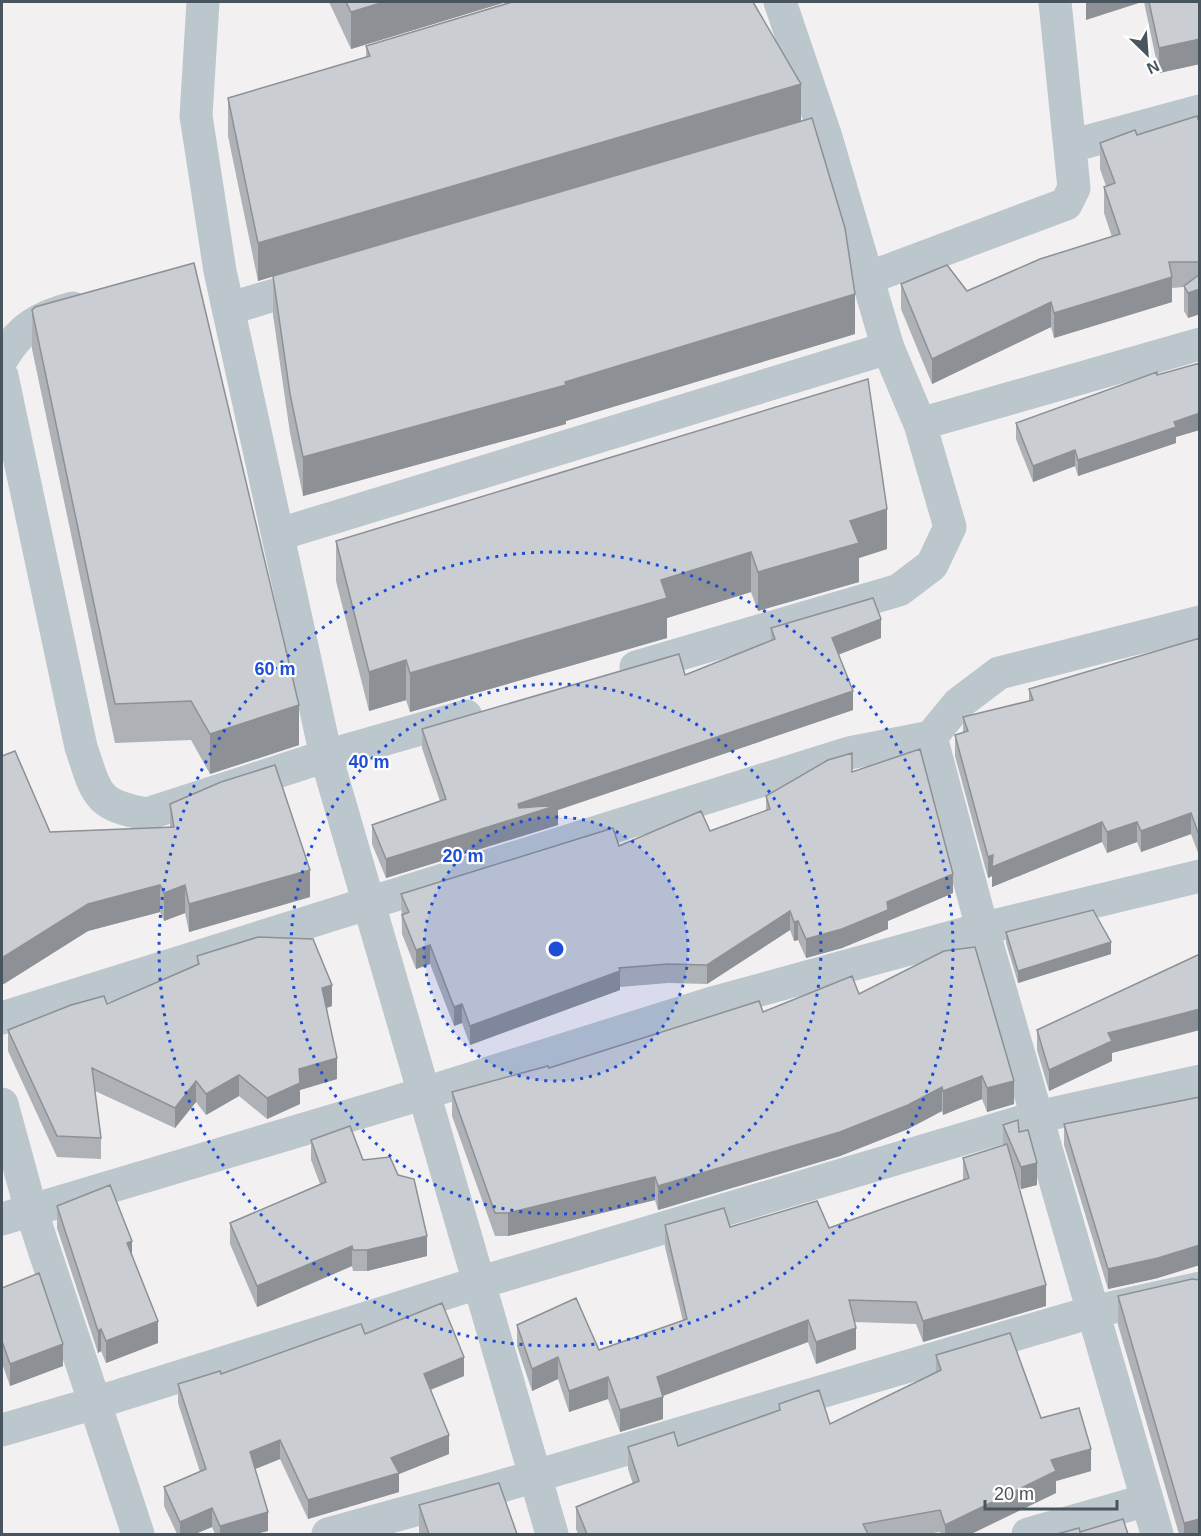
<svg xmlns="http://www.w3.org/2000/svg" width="1201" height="1536" viewBox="0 0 1201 1536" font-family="Arial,sans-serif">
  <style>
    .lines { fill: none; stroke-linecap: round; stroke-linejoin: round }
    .minor { stroke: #bcc6cd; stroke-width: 33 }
    .wall { fill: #aeb1b5 }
    .shaded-wall { fill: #8d9094 }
    .building { fill: #caced3; stroke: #8d9094; stroke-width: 1.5 }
    .ring { fill: none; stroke: #1d4ed8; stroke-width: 3; stroke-dasharray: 3 6 }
    .centre { fill: #1d4ed8; stroke: #fff; stroke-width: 3 }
    .ring-label { font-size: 18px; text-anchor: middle; font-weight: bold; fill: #1d4ed8; stroke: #fff; stroke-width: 4.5; stroke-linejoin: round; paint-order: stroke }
  </style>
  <rect width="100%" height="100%" fill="#f3f0f1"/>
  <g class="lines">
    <path class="minor" d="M203,2l-7,114 24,155 106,485 226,778
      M1071,146l129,-35
      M868,278l198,-74 8,-16 -19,-186
      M231,308l84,-25
      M2,359c18,-31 37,-42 71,-51
      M2,376l79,371c16,47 14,58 66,67l179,-58 140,-40
      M920,424l280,-80
      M280,534l608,-186
      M636,667l263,-77 33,-25 18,-38 -30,-103 -32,-76 -63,-214 -45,-132
      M931,737l46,172 180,625
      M2,1018l847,-265 82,-16 27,-33 41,-31 201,-51
      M2,1104l29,106 107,324
      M2,1219l420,-125 287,-90 276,-76 215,-52
      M2,1430l93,-27 383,-120 559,-166 163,-36
      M328,1534l160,-44 604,-178 108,-24
      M1028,1534l119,-34"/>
  </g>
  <path class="wall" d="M329,2h177l-155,47z
    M1144,2h56v62l-41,9z
    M366,46l435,75 54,213 -289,87v3l-263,72 -13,-63 -17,-118v-39l-15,5 -30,-145v-38l138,-41z
    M1200,124v190l-12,4 -4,-7v-24l-12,1v14l-118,36 -3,-11 -119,57 -31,-75v-25l66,7 145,-54 -8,-24v-26l2,-1 -6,-17v-26l37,-8z
    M32,310l267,435 -89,29 -19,-34 -76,3 -83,-394z
    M1016,423l160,14v6l-98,33 -3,-10 -42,16 -17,-43z
    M336,541l551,8 -28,9v24l-101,29 -7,-19 -84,26v20l-257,74 -4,-12 -37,11 -33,-130z
    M1200,624v234l-9,-24 -50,18 -4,-10 -30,11 -5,-11 -110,45v-11l-4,2 -33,-122v-21l8,-3v-15l66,-16v-12l169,-51v-13z
    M771,628l110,10 -43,17 15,55 -295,100v15l-172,53 -14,-34v-19l68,-24 -18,-53v-19l263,-54 86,-34z
    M852,772l101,121 -65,28v8l-46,19 -36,10 -8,-18 -4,1 -4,-11 -83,54 -39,-1 -48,4v3l-150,55 -8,-22 -8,3 -24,-62 -14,5 -14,-35 -1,-40 218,-48 91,-15 56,-20v-15z
    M170,804l140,93 -121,35 -4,-19 -21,8 -4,-9 -72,19 -84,53 46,-152 120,-5z
    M1006,932l105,22 -93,29 -12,-40z
    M944,951l70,153 -27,8 -5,-13 -39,16 -1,-4 -34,18 -68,27 -182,54 -3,-10 -147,36h-13l-43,-120v-24l97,-24 214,-56 96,-18z
    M197,956l135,50 -5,2 10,71 -37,11v14l-33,15 -28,-23 -33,19 -10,-13 -21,26 -80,-37 6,47v21l-44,-2 -49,-106v-21l99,-26 90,-40z
    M1037,1030l75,23v8l-63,30 -12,-41z
    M1064,1124l94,154 -50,11 -44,-144z
    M1003,1125l16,7 18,53 -16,4 -5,-12 30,129 -123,36 -7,-18 -62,-2 2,27 -40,15 -8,-22 -145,54v23l-43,13 -12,-33 -39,13 -11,-33 -26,12 -15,-45v-21l82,25 84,-29 -18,-74v-22l164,3 134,-48v-22l40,-12z
    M311,1140l52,20 64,96 -60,15h-14l-1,-5 -95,41 -27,-63v-21l90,-39 -9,-24z
    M57,1206l75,48 26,89 -52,20 -5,-12 -3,2 -41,-125z
    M2,1288l61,78 -53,20 -8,-23z
    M1118,1296l82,238h-21l-61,-209z
    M365,1334l99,42 -33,14 18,64 -50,20v18l-91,27 -28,-60 -25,10 13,62 -13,3h-40l-3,-7 -17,7h-18l-13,-28v-19l36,-15 -22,-69v-19l43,-10z
    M936,1355l105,63 50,53 -35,10v12l-85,41h-30l-1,-2 -14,2h-348l-2,-5v-22l57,-23 -5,-15v-22l50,-1 101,-36v-6l51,20 106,-51z
    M419,1505l98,29h-98z"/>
  <path class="shaded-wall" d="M384,2h122l-155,47v-37z
    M1086,2h56l-56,18z
    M1200,39v25l-41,9v-25z
    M801,84v38l-543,159v-38z
    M1172,277v25l-118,36v-25z
    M1200,289v25l-12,4v-25z
    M855,294v40l-289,87v3l-263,72v-39l262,-75z
    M1051,302v25l-119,57v-25z
    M1200,413v17l-24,7v6l-98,33v-16l96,-38z
    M1075,450v16l-42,16v-16z
    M887,509v40l-28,9v24l-101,29v-39l92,-51z
    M751,552v40l-84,26v20l-257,74v-39l251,-93z
    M881,619v19l-49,19v-19z
    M406,660v40l-37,11v-39z
    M853,691v19l-295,100v15l-172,53v-19l132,-55z
    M299,705v40l-89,29v-40z
    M1191,813v21l-50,18v-21z
    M1102,822v20l-110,45v-11l-4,2v-21z
    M1137,822v20l-30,11v-21z
    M310,870v27l-121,35v-28z
    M953,874v19l-65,28v8l-46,19 -36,10v-19l81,-37z
    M160,885v27l-72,19 -86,54v-27l86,-54z
    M185,885v28l-21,8v-28z
    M790,911v19l-83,54v-19z
    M798,921v19l-4,1v-19z
    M1111,942v12l-93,29v-12z
    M430,945v19l-14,5v-19z
    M620,971v19l-150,55v-19z
    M332,985v21l-10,3v-21z
    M462,1004v19l-8,3v-19z
    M1200,1009v21l-88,23v8l-63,30v-21l59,-37z
    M337,1058v21l-37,11v14l-33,15v-21l32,-29z
    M239,1075v21l-33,19v-21z
    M982,1076v23l-39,16v-24z
    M196,1081v21l-21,26v-20z
    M1014,1081v23l-27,8v-24z
    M942,1087v24l-34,18 -68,27 -182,54v-24z
    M1037,1163v22l-16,4v-22z
    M655,1177v23l-147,36v-23z
    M427,1236v20l-60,15v-21z
    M132,1241v22l-5,-20z
    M1200,1245v20l-42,13 -50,11v-20z
    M352,1246v20l-95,41v-21z
    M1046,1285v21l-123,36v-21z
    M808,1320v22l-151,56v-21z
    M158,1321v22l-52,20v-22z
    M856,1328v21l-40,15v-22z
    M101,1329v22l-3,2v-22z
    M63,1344v22l-53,20v-22z
    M464,1357v19l-40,16v-18z
    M558,1357v22l-26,12v-22z
    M608,1377v22l-39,13v-21z
    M663,1397v22l-43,13v-22z
    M449,1435v19l-50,20v18l-91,27v-19l83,-42z
    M280,1440v19l-30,12v-19z
    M1091,1449v22l-35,10v12l-85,41h-26v-9l106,-65z
    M212,1508v19l-17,7h-15v-12z
    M268,1512v19l-13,3h-35v-8z
    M1200,1519v15h-16v-11z"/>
  <path class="building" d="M346,2h38l-33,10z
    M512,2h241l48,82 -543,159 -30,-145 142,-42 -4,-10z
    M1149,2h51v37l-41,9z
    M1197,116l3,8v138h-31l3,15 -118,36 -3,-11 -119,57 -31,-75 46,-19 20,26 73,-32 80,-25 -16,-47 11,-4 -15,-40 35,-13 2,5z
    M812,118l33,110 10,66 -290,88 1,3 -263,72 -13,-63 -17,-118z
    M194,263l105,442 -89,29 -19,-33 -76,3 -83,-394 3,-3z
    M1200,274v15l-12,4 -4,-7z
    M1200,363v50l-26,9 2,5 -98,33 -3,-10 -42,16 -17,-43 141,-51v3z
    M868,379l19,130 -37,12 9,22 -101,29 -7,-20 -90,28 6,18 -257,75 -4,-13 -37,12 -33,-131z
    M873,598l8,21 -49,19 21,53 -335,113 1,4 39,-3 -172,54 -14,-34 74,-26 -24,-70 257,-75 6,21 90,-36 -4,-11z
    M1200,638v200l-9,-25 -50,18 -4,-9 -30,10 -5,-10 -110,45 1,-12 -5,2 -33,-122 13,-4 -5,-14 70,-17 -4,-11z
    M920,749l33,125 -66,28 1,8 -46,19 -36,10 -8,-18 -4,1 -4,-11 -83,54 -39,-1 -49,4 1,3 -150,55 -8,-22 -8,3 -24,-62 -14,5 -14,-35 7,-3 -8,-18 212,-66 6,18 82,-35 9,20 60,-22 -4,-13 62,-36 24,-7v19z
    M15,751l35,81 124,-5 -4,-23 51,-22 54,-17 35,105 -121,34 -4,-19 -21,8 -4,-8 -72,19 -86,54v-202z
    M1093,910l18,32 -93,29 -12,-39z
    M258,937l55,2 19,46 -10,3 15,70 -38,11 1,14 -33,15 -28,-23 -33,19 -10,-13 -21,27 -83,-40 9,70 -44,-2 -49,-106 63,-25 33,-9 3,8 92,-40 -2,-8z
    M975,947l39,134 -27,7 -5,-12 -39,15 -1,-4 -34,18 -68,27 -182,54 -3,-9 -147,36h-13l-43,-121 96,-26 1,2 210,-67 4,11 89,-36 7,18 85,-43z
    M1200,954v55l-92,24 4,8 -63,29 -12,-40z
    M1200,1097v148l-42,13 -50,11 -44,-145z
    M1018,1120l1,12 9,-2 9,33 -16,4 -18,-42z
    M350,1126l13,34 27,-3 8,18 16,4 13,57 -60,14h-14l-1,-4 -95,40 -27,-63 96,-41 -15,-42z
    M1007,1144l39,141 -123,36 -7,-19 -67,-2 7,28 -40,14 -8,-22 -151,57 6,20 -43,13 -12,-33 -39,14 -11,-34 -26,12 -15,-44 59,-27 23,52 88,-31 -22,-94 59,-17 6,19 87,-26 12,27 140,-50 -6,-20z
    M110,1185l22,56 -5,2 31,78 -52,20 -5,-12 -3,2 -41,-125z
    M39,1273l24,71 -53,20 -8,-23v-53z
    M1192,1279l8,1v239l-16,4 -66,-227z
    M442,1303l22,54 -40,17 25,61 -58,23 8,15 -91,27 -28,-60 -30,12 18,60 -48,14 -8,-18 -32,14 -16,-35 42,-18 -28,-85 42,-13 1,3 140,-50 4,10z
    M1010,1333l31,85 38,-10 12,41 -40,11 5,11 -111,54 -5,-15 -77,14 5,10h-281l-11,-27 63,-26 -11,-34 46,-15 4,14 102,-36 -1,-6 40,-14 11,34 111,-54 -5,-15z
    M499,1483l18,51h-88l-10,-29z
    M1123,1519l5,15h-71l22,-6 1,4z"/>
  <circle cx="556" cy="949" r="132" fill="#1d4ed8" fill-opacity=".12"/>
  <g class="ring">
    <circle cx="556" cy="949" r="132"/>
    <circle cx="556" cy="949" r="265"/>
    <circle cx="556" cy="949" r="397"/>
  </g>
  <circle cx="556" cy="949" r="9" class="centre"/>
  <g class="ring-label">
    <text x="275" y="675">60 m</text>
    <text x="369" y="768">40 m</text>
    <text x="463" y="862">20 m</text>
  </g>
  <rect width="1201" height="1536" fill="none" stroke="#48555e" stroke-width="6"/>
  <g transform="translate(1147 54) rotate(155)" stroke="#ffffff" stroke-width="4.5" paint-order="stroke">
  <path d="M0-4.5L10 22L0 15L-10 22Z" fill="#48555e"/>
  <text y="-9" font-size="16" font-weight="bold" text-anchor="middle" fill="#48555e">N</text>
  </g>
  <path d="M985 1500v9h132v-9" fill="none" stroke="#48555e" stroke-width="3"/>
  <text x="994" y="1500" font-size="18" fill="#48555e" stroke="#ffffff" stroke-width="4.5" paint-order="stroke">20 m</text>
</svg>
